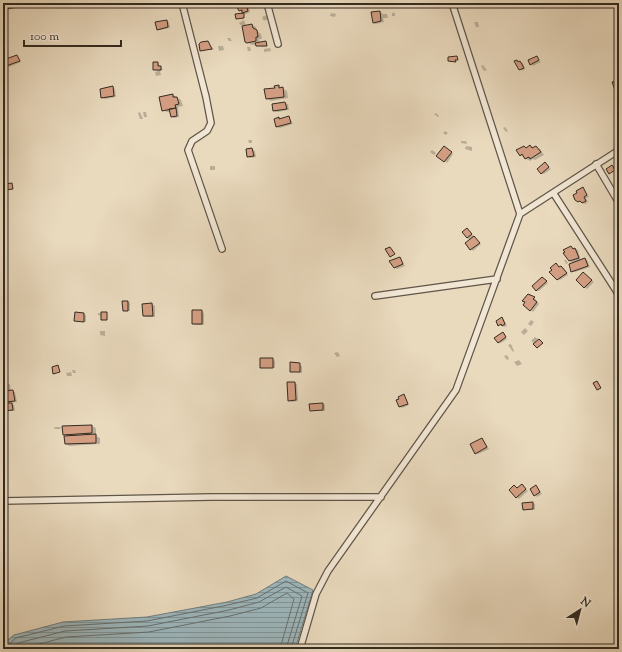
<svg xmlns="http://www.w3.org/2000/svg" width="622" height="652" viewBox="0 0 622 652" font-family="'Sorts Mill Goudy',serif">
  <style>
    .water { fill: url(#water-rules); stroke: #737f7f }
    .shadow { fill: #0003 }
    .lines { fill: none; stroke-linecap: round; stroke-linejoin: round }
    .shore { stroke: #68716f; stroke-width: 1 }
    .building { fill: #d49e83; stroke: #332b21 }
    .minor-casing { stroke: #605648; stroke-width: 8 }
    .minor { stroke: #f1e6d4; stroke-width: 5.5 }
  </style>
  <defs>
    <pattern id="water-rules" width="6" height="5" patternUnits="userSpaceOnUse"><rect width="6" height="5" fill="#9db7bd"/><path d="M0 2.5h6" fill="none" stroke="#819599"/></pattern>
  </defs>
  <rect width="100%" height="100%" fill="#e9d9bd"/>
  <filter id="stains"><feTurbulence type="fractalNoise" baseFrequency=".005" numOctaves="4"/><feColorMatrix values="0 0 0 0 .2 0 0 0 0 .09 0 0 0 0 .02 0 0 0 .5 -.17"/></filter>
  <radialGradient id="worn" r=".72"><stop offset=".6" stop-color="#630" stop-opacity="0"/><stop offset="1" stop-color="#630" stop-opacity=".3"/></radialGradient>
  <path class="water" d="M286,576l27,14 -18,59h-292v-5l11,-9 49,-13 84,-5 80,-15 29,-8z"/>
  <path class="shadow" d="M239,3l12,2 1,2 -3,1 1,4 -4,2 -7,-4 -3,-6z
    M380,12l3,2h4l1,4h-5l1,4 -8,2 -3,-1z
    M331,13l5,1 -1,3 -5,-1z
    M392,13h3v3h-3z
    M262.5 18a2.5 2.5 0 1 1 5 0a2.5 2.5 0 1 1-5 0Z
    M244,20l2,6 6,-1 4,2 1,4 4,3 1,5h-3l1,4 6,-1 1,4 -5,1 -5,-3 -5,1 -6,-4 -3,-16h-3l-1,-2z
    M166,21l3,1 1,6 -10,2 -2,-1z
    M474,22h4l1,5h-3z
    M227,38h3l2,3h-3z
    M3,41l5,16 -3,1 -2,-2z
    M208,42l6,8h-13z
    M218,46h5l1,4 -5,1z
    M247,47h3l1,4h-3z
    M270,48l1,3 -7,1v-3z
    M17,56l4,6 -12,5 -2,-2z
    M537,57l4,5 -8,4 -2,-2z
    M516,62l7,1 2,6 -3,2 -2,-2z
    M158,63l5,7 -3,1 1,4 -5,1 -1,-4 3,-1 -4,-2z
    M483,65l4,5 -3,1 -3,-5z
    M278,86l9,5 1,7 -17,3 -4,-2z
    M113,87l2,2 1,8 -11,2 -3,-1z
    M173,95l8,5 2,6 -5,1 1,10 -5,1 -2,-1 -1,-5h-4l-4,-2z
    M285,103l3,1 1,6 -12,2 -3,-1 -1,-6z
    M140,112l3,7h-3l-2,-6z
    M143,112h3l1,5h-3z
    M436,113l3,3 -1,1 -4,-3z
    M289,117l4,7 -13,4 -3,-1 2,-9 2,2z
    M505,127l3,4 -2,1 -3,-4z
    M445,131l3,2 -2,2 -3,-2z
    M248,140h4v3h-3z
    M461,141h5l1,3 -6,-1z
    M466,146l6,1v4l-7,-2z
    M530,146l10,3 4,6 -9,5 -2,-1 -3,2 -10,-6 4,-8 3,1z
    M252,149l3,2 1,6 -5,1 -3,-1z
    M447,149l6,5 -6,9 -2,-2z
    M432,150l4,3 -2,2 -4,-3z
    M619,162v6l-3,-4z
    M545,164l6,5 -7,5 -3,-1z
    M210,166h5v4h-5z
    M583,188l6,9 -3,1 2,4 -3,2 -9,-4z
    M3,192l3,7 -3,1z
    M469,231l12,13 -8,7 -2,-2v-9l-4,-2z
    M571,247l7,3 3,11 4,-2 2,1 3,7 -15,5 -3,-1 2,-8 -4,-2z
    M400,258l5,8 -8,3 -2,-2z
    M564,260h2l2,3 -2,1z
    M556,264l4,4h4l4,7 -8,5 -2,-1z
    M586,275l8,7 -7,7 -10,-9z
    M543,278l5,5 -9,8 -3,-1z
    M534,297l5,7 -6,8 -9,-8z
    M127,302l3,1v8l-6,-1z
    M152,304l3,2v11h-8l-3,-1 -1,-11z
    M201,311l3,2v12h-8l-3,-1z
    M76,313l10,2v7l-11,-2z
    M98,313l9,1v6l-4,-1 -1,-3 -4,-1z
    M502,318l2,2 3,6 -2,1 -6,-2z
    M531,320l3,2 -3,4 -3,-2z
    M525,328l3,3 -4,4 -3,-3z
    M100,331h5v5l-5,-1z
    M503,334l4,5 -6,4 -3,-1z
    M535,337l3,2 -4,4 -3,-2z
    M511,344l3,7 -1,1 -5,-7z
    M338,352l2,4 -3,1 -3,-4z
    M507,355l2,4 -2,1 -3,-4z
    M272,359l3,2v7l-14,-1z
    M519,360l3,4 -5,2 -3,-4z
    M291,364l11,2v7l-11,-2z
    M72,370h3l1,3h-3z
    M71,372l1,4h-5l-1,-3z
    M3,383l7,1 1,7 4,1 2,10 -7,1 4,2 1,6h-12v-4l7,-3 -4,-2 4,-11v-1h-7z
    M294,383l3,1 1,17 -6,1 -3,-2z
    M404,395l5,10 -7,3 -3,-2z
    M323,404l2,1v6l-14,-1z
    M92,426l4,2v8l4,2v6l-31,2 -3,-2 3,-7 -5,-3z
    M54,427h6l1,2h-6z
    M482,439l7,10 -11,5 -3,-1z
    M514,486l4,3 4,-3 6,5 -9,8 -2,-2z
    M536,486l6,8 -5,3 -6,-8z
    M533,503l2,1v6l-11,-1z"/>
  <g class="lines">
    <path class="shore" d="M3,647l4,-1 9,-8 48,-12 83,-5 81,-16 29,-7 29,-17 22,12 -17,56
      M11,649l7,-6 47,-12 83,-5 81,-16 30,-8 27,-15 16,9 -16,53
      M20,649l46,-12 83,-5 81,-16 31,-8 26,-15 7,6 -14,50"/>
  </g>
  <path class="building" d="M235,3h14l1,3 -3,1 1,4 -6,2v-3l-3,1z
    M380,11l1,10 -8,2 -2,-11z
    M244,13v5l-8,1 -1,-5z
    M167,20l1,7 -11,3 -2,-8z
    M252,24l1,4 4,2 1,7h-2v4l-9,2 -2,-1 -3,-16z
    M208,41l4,8 -12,2 -1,-7 2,-2z
    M266,41l1,5h-11l-1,-3z
    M17,55l3,6 -14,5 -3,-6z
    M457,56l1,4h-3l1,2 -8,-1v-4z
    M537,56l2,4 -9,5 -2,-5z
    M517,60l1,2 2,-1 4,7 -5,2 -5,-9z
    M153,62h5v4h3v4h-8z
    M616,81l1,3h2v5l-4,1 -3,-8z
    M279,85v3l4,-1 1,10 -18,2 -2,-10 11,-1 -1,-2z
    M113,86l1,10 -13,2 -1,-9z
    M173,94v3h4l2,7 -4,1 1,3 -14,3 -3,-14z
    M285,102l2,7 -14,2 -1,-7z
    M176,108l1,8 -6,1 -2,-8z
    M289,116l2,7 -15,4 -2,-8 5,-2v2z
    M530,145l2,3 4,-2 5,6 -11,7 -1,-2 -4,2 -3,-5 -2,2 -4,-6 8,-4 2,2z
    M444,146l8,6 -8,10 -8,-6z
    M252,148l2,8 -7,1 -1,-8z
    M545,162l4,5 -8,7 -4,-5z
    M612,165l3,5 -6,4 -3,-5z
    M12,183l1,6 -8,1v-6z
    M583,187l4,8 -3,2 2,4 -4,2 -2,-2 -2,1 -3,-2 -2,-5 4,-2 -1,-2z
    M467,228l5,6 -5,4 -5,-6z
    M474,236l6,7 -10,7 -5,-7z
    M571,246l2,3 2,-1 4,10 -10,3 -6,-8 2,-1 -2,-2z
    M390,247l5,7 -5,3 -5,-8z
    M400,257l3,7 -9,4 -5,-7z
    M585,258l3,8 -17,6 -2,-8z
    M556,263l3,4 2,-1 6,7 -10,7 -8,-8 3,-2 -2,-2z
    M583,272l9,8 -8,8 -8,-8z
    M542,277l5,4 -11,10 -4,-5z
    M528,294l7,3 -2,2 4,3 -7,9 -7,-6 2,-3 -3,-1z
    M122,301h6v10h-5z
    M152,303l1,13h-10l-1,-12z
    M192,310h10v14h-10z
    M75,312l9,1v9l-10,-1z
    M101,312h6v8h-6z
    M502,317l3,7 -3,2 -1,-2 -3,2 -2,-5z
    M503,332l3,5 -8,6 -4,-5z
    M539,339l4,4 -6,5 -4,-4z
    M260,358h13v10h-13z
    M290,362l10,1v9h-10z
    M58,365l2,7 -7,2 -1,-7z
    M597,381l4,7 -4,2 -4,-7z
    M287,382h8l1,18 -8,1z
    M13,390l2,11 -10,1 -2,-11z
    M404,394l4,10 -9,3 -3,-7 3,-1 -1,-2z
    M3,403h9l1,7 -10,1z
    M323,403v7l-13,1 -1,-7z
    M92,425v8l-29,2 -1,-9z
    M96,434v9l-31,1 -1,-8z
    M482,438l5,9 -12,7 -5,-10z
    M522,484l4,5 -10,9 -7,-8 5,-5 3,3z
    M536,485l4,7 -6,4 -4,-7z
    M533,502v7l-10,1 -1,-7z"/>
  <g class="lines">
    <defs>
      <path id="minor" d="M182,3l24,94 5,26 -4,8 -15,10 -4,9 34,99
        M267,3l11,41
        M3,6l18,-3
        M596,164l23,39
        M554,194l65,101
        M520,214l99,-64
        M375,296l122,-17
        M3,501l208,-4h170
        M300,649l16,-55 12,-23 128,-181 64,-176 -68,-211"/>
    </defs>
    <use href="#minor" class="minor-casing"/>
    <use href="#minor" class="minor"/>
  </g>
  <rect width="622" height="652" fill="none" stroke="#e9d9bd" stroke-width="16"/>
  <rect x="4" y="4" width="614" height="644" fill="none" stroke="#332b21" stroke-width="2"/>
  <rect x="8" y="8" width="606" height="636" fill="none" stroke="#332b21"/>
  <g transform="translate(580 610) rotate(36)" stroke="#f1e6d4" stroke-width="3" paint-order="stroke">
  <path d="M0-3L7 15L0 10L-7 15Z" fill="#332b21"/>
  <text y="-6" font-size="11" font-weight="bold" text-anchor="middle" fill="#332b21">N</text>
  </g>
  <path d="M24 40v6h97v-6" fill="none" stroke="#332b21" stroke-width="2"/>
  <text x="30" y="40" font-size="12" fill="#332b21" stroke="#f1e6d4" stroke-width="3" paint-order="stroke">100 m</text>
  <rect width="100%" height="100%" filter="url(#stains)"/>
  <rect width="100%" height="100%" fill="url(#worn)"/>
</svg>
